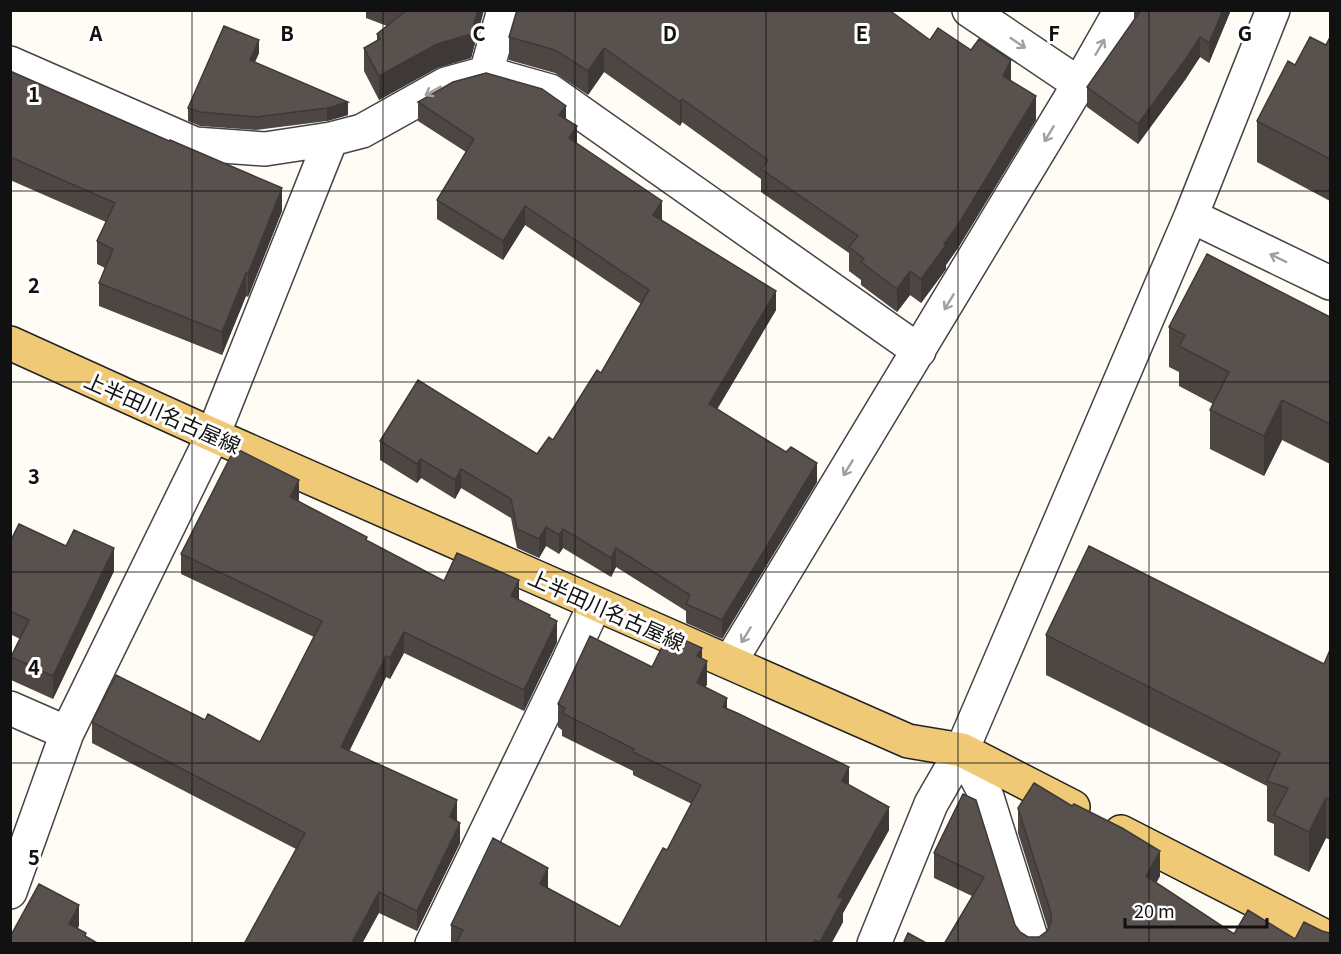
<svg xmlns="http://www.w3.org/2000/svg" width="1341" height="954" viewBox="0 0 1341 954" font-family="Georgia,'Noto Sans JP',serif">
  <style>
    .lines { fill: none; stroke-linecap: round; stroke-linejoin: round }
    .minor-casing { stroke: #444; stroke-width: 36 }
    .major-casing { stroke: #222; stroke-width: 36 }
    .minor { stroke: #fff; stroke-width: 33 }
    .major { stroke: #efc975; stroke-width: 33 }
    .wall { fill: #4d4643 }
    .shaded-wall { fill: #3e3937 }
    .building { fill: #59514e; stroke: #3e3937; stroke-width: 1.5 }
    .oneway { stroke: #a0a0a0 }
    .grid { fill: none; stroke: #111; stroke-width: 1.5; stroke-opacity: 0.55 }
    .labels { text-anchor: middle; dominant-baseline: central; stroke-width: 6; stroke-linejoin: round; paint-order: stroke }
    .street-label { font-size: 21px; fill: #111; stroke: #fff }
    .grid-label { font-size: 20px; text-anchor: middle; font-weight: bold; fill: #111; stroke: #fff; stroke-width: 6; stroke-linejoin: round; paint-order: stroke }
  </style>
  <rect width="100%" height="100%" fill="#fefcf5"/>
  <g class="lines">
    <defs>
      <path id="minor" d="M969,10l110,74
        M10,63l185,81 70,5 66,-10 31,-8 84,-47 40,-11 18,-63
        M486,73l64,18 369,260
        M1191,216l139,67
        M730,662l349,-578 42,-74
        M10,708l57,25
        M962,750l25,47 46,147
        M10,892l57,-159 146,-298 118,-296
        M432,944l131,-271 32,-69
        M874,944l57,-140 31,-54 229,-534 82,-206"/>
      <path id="major" d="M10,343l203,92 695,306 54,9 111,57
        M1121,832l209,107"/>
    </defs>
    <use href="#minor" class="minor-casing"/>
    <use href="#major" class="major-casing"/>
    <use href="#minor" class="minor"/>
    <use href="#major" class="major"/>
  </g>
  <path class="wall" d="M366,10h118l-13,48 -34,10 -58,32 -15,-29v-23l13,-7v-7l10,-8 -21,-8z
    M1134,10h97l-22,53 -9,-6 -15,23 -47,64 -51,-37v-20l47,-67z
    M509,37l421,3 81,41 25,39 -78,128 -12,17v4l-5,7 -20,27 -11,-8 -13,17 -36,-27v-5l-12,-9v-18l-88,-61v-13l-79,-57 -2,4 -76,-54 -16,23 -33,-22 -46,-13z
    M1330,37v164l-73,-39v-41l38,-56 31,-20z
    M259,53l-4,9 93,53 -21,6 -71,9 -56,-4 -12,-5v-13z
    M10,71l272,140 -34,86 -2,-1 -24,59 -123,-49v-23l6,-15 -8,-4v-23l9,-19 -96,-42z
    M418,102l148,17 11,24 85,77 114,90 -59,99 100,73 -95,157 -36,-16v-12l-70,-44 -5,10 -48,-29 -4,6 -13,-8 -7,12 -22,-10 -6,-30 -50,-30 -6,11 -34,-21 -4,5 -37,-23v-19l157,13 16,-14 48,-67 40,-69 -116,-79 -22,35 -66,-41v-19l29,-48 -48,-31z
    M1330,317v147l-48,-24 -18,36 -54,-27v-39l3,-6 -34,-18v-14l-10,-5v-40z
    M299,501l68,40 77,40 75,19 31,18 7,24 -33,69 -120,-58 -14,26 -4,-2 -37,74 108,70 3,22 -43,88 -38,-18 -83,-64 -204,-106v-21l113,-2 55,22 54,-105 -133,-63v-20z
    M10,542l104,29 -61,128 -42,-19v-23l9,-18 -10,-5z
    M1046,635l278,29 6,-14v190l-4,-2 -17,34 -35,-17v-31l-7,-3v-35l-221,-111z
    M702,659l5,25 -2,4 22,21 122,76 40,45 -46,83v9l-12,22h-380v-19l97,-37 72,39 47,-77 25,-46 -59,-29v-4l-71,-35v-6l-4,-3v-23l94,-37z
    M963,794l52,131 5,7 8,5h11l8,-6 1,-2 -30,-96v-25l142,68 -4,7 78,51 61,5 35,5h-386l28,-48 -38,-18v-25z"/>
  <path class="shaded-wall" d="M478,10h6l-13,48 -34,10 -58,32v-24z
    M1223,10h8l-22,53v-20z
    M1200,37v20l-15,23 -47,64v-20z
    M259,40v13l-9,20v-13z
    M604,48v24l-16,23v-24z
    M1011,60v24l-8,-8z
    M1036,96v24l-78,128 -12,17v4l-5,7 -20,27v-24l23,-35z
    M682,99v23l-2,4v-24z
    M348,102v13l-21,6v-13z
    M566,106v19l-7,-10z
    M577,126v19l-8,-7z
    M282,188v23l-34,86v-23z
    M662,201v19l-9,14v-19z
    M525,206v19l-22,35v-19z
    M910,271v24l-13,17v-23z
    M246,273v23l-24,59v-23z
    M776,291v19l-67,113v-19z
    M1282,400v40l-18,36v-40z
    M421,459v19l-4,5v-19z
    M817,463v19l-95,157v-19z
    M461,469v19l-6,11v-19z
    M299,480v21l-9,-4z
    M546,527v19l-7,12v-19z
    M563,529v19l-4,6v-19z
    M114,548v23l-61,128v-23z
    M616,548v19l-5,10v-19z
    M519,580v20l-8,-4z
    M550,615v21l7,-15v21l-33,69v-21z
    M404,632v21l-14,26v-21z
    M702,648v23l5,-10v23l-10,22v-50z
    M386,656v21l-45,91v-21z
    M727,698v23l-4,-14z
    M849,767v23l-7,-9z
    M1326,798v40l-17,34v-40z
    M457,800v20l-7,18v-21z
    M889,807v23l-46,83v9l-12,22h-11l18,-47z
    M460,823v20l-43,88v-20z
    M1160,851v25l-14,25v-25z
    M548,868v23l-8,-7z
    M379,892v21l-17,31h-11z
    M79,905v21l-9,18 -1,-20z"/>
  <path class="building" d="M407,10h71l-7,24 -34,10 -58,32 -15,-28 16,-9 -3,-5z
    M517,10h372l41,30 8,-12 33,22 8,-11 32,21 -8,16 33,20 -78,129 -14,19 2,1 -5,7 -20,27 -11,-8 -13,18 -36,-27 3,-3 -15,-12 9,-11 -97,-67 7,-9 -86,-61 -2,3 -76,-54 -16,23 -33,-21 -46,-13z
    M1141,10h82l-14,33 -9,-6 -15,23 -47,64 -51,-37z
    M224,26l35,14 -9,20 98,42 -21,6 -71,9 -56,-5 -12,-4z
    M1310,37l16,8 4,-8v122l-73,-38 31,-60 7,4z
    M10,71l159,70 1,-1 112,48 -34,86 -2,-1 -24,59 -123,-49 14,-34 -16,-8 18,-38 -105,-46z
    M486,73l56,16 24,17 -7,9 18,11 -8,12 93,63 -9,14 123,76 -67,113 77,48 5,-5 26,16 -95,157 -36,-16 4,-9 -74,-47 -5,10 -48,-29 -4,6 -13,-8 -7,12 -22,-10 -6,-30 -50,-30 -6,11 -34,-21 -4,5 -37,-23 38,-61 119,74 12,-17 4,3 44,-70 4,3 48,-83 -124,-84 -22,35 -66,-41 37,-61 -56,-37 35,-20z
    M1207,254l123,63v107l-48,-24 -18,36 -54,-26 19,-38 -50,-26 6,-11 -16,-8z
    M235,448l64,32 -9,17 77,40 -1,3 78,41 13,-28 62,27 -8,16 39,19 -1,2 8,4 -33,69 -120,-58 -14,26 -4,-2 -45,91 116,53 -7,17 10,6 -43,88 -38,-19 -28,52h-107l61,-111 -213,-111 24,-47 89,45 3,-6 52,28 62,-121 -141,-67z
    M19,524l47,22 8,-16 40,18 -61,128 -42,-19 18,-37 -19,-9v-69z
    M1089,546l235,118 6,-14v150l-4,-2 -17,34 -35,-17 14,-27 -21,-7 13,-28 -234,-118z
    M669,633l33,15 -5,8 10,5 -10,22 30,15 -4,9 14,6 112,54 -7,14 47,26 -51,90 5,2 -23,43 -5,-2 -2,4h-357l7,-14 -12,-5 42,-87 55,30 -8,16 80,43 43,-79 4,2 34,-65 -68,-33 1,-3 -72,-36 3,-5 -7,-4 32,-68 62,31z
    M1034,783l38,23 2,-2 48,24 38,23 -14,25 88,58 14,-24 47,29 9,-17 18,9 8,2v11h-386l40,-67 -50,-24 29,-59 13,6 39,125 5,7 8,5h11l8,-6 4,-9v-9l-33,-105z
    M39,884l40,21 -10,19 17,9 -1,3 14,8h-89v-7z
    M908,933l20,11h-25z"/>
  <defs><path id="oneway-shaft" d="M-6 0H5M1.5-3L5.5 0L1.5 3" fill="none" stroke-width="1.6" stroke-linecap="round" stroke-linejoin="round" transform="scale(1.5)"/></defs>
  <g class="oneway">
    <use href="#oneway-shaft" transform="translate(1018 43) rotate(34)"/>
    <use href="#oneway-shaft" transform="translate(1100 47) rotate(-60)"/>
    <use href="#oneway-shaft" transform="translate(433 91) rotate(151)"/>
    <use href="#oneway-shaft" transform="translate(1049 134) rotate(121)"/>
    <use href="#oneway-shaft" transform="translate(1278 258) rotate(-154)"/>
    <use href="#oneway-shaft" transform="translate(949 302) rotate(121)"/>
    <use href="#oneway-shaft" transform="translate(848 468) rotate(121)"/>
    <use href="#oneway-shaft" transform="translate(746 635) rotate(121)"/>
  </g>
  <path class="grid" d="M192,10v934M383,10v934M575,10v934M766,10v934M958,10v934M1149,10v934M10,191h1320M10,382h1320M10,572h1320M10,763h1320"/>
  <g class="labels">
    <g class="street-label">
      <text transform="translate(163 412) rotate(24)">上半田川名古屋線</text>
      <text transform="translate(607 609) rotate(24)">上半田川名古屋線</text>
    </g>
  </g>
  <g class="grid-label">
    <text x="96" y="41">A</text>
    <text x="287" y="41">B</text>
    <text x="479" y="41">C</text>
    <text x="670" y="41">D</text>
    <text x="862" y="41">E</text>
    <text x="1054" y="41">F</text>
    <text x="1245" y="41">G</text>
    <text x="34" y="102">1</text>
    <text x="34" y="293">2</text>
    <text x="34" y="484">3</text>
    <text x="34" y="675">4</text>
    <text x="34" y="865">5</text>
  </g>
  <rect width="1341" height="954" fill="none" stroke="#111111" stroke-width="24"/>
  <path d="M1125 918v9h142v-9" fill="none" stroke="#111111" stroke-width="3"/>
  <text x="1134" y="918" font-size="18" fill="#111111" stroke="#ffffff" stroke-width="4.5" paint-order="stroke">20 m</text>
</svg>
